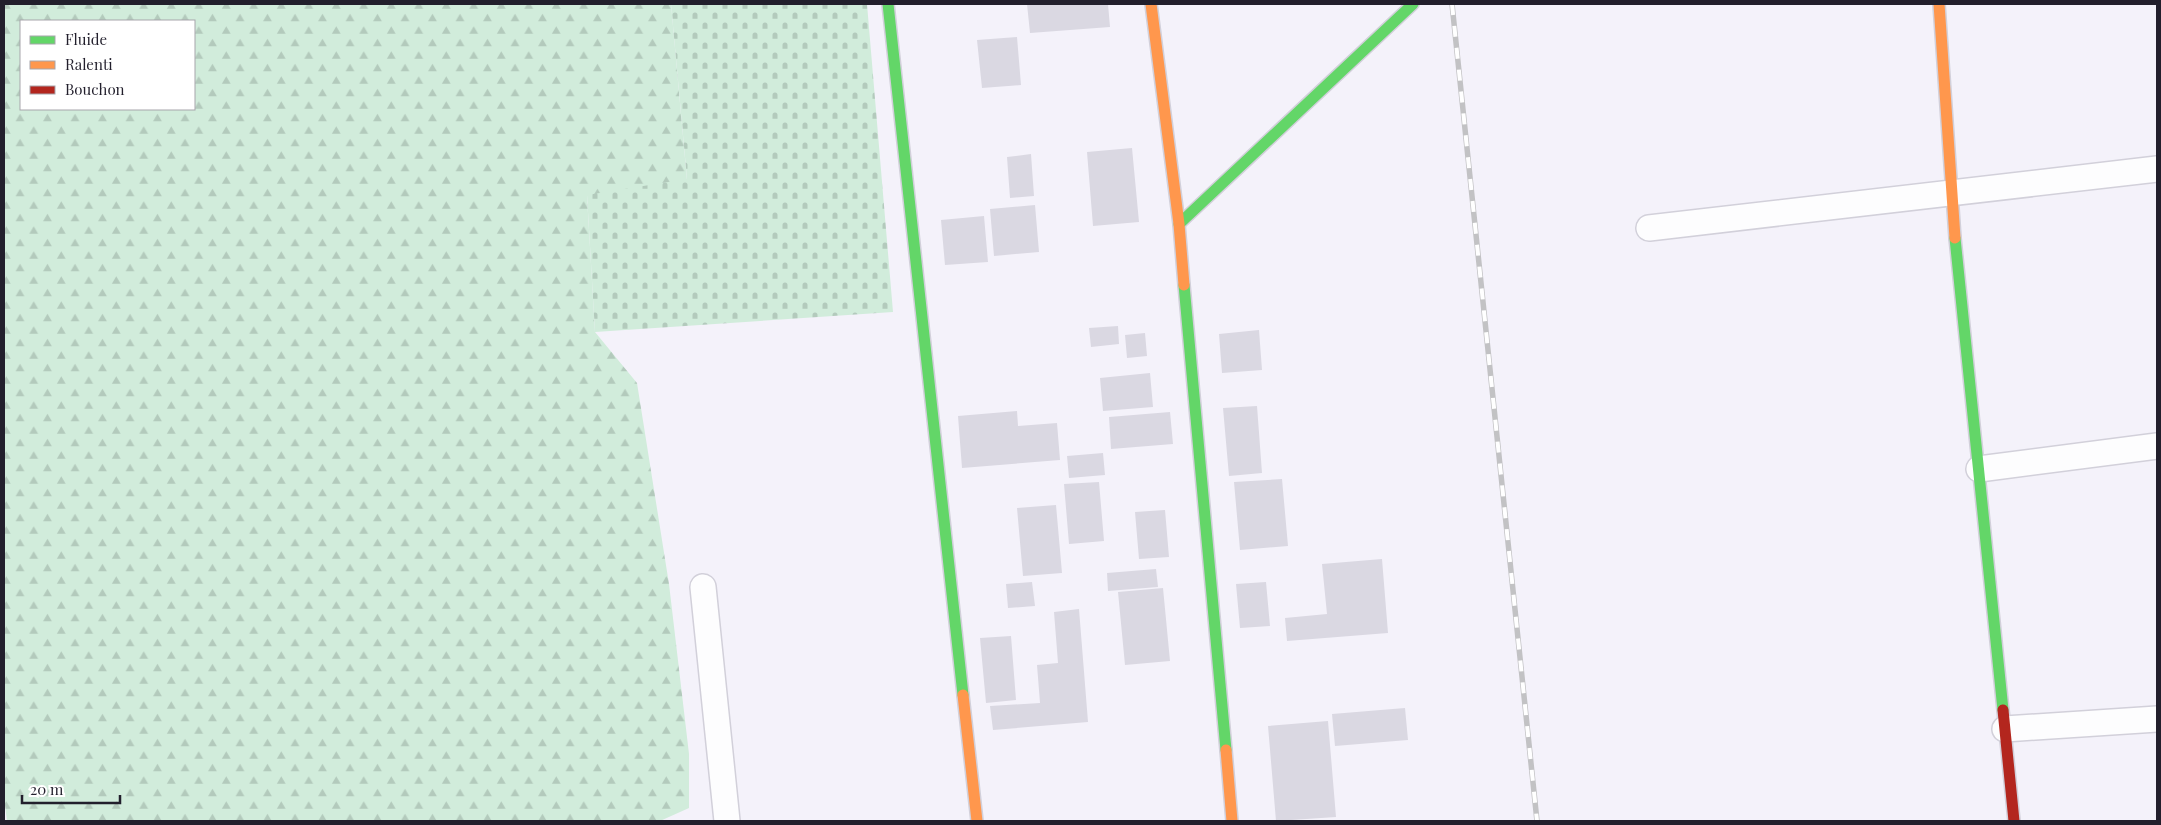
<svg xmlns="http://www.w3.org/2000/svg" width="2161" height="825" viewBox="0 0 2161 825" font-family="'Playfair Display',serif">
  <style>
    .forest { fill: url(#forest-firs); fill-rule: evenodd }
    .cemetery { fill: url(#cemetery-stones) }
    .building { fill: #dad8e2 }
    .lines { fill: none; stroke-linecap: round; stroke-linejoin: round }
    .street-casing { stroke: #d2d0da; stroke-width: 28 }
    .fast-casing { stroke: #d2d0da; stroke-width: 14 }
    .slow-casing { stroke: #d2d0da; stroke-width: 14 }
    .jam-casing { stroke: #d2d0da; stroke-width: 14 }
    .street { stroke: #fdfdfe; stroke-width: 25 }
    .fast { stroke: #63d668; stroke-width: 11 }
    .slow { stroke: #ff974d; stroke-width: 11 }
    .jam { stroke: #b3261e; stroke-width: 11 }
    .rail-casing { stroke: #c2c2c4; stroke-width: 5.5 }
    .rail { stroke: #fff; stroke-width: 4; stroke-dasharray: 11; stroke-linecap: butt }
  </style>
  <defs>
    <pattern id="forest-firs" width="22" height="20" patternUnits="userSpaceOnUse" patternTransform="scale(1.25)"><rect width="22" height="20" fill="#d1ecdb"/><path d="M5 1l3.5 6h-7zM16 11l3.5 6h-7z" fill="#b3cabc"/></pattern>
    <pattern id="cemetery-stones" width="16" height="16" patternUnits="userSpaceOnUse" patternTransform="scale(1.25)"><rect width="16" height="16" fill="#d1ecdb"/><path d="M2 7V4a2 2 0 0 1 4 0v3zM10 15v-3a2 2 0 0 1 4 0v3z" fill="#b3cabc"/></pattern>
  </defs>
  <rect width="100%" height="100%" fill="#f4f2fa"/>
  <path class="forest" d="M4,4h667l16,176 -100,16 8,136 42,51 32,201 20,170v54l-29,13h-653l-3,-23zM21,21h173v88h-173z"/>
  <path class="cemetery" d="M671,4h196l26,308 -298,20 -8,-137 100,-16z"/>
  <path class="building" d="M1027,4h81l2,23 -80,6z
    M1017,37l4,48 -39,3 -5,-48z
    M1132,148l7,74 -46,4 -6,-74z
    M1031,154l3,42 -24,2 -3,-41z
    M1035,205l4,47 -45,4 -4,-47z
    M984,216l4,46 -43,3 -4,-45z
    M1118,326l1,18 -28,3 -2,-19z
    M1259,330l3,40 -40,3 -3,-39z
    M1145,333l2,23 -20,2 -2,-23z
    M1150,373l3,34 -50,4 -3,-33z
    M1257,406l5,67 -33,3 -6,-68z
    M1017,411l1,15 39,-3 3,37 -98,8 -4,-52z
    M1170,412l3,32 -62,5 -2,-32z
    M1103,453l2,22 -36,3 -2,-22z
    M1282,479l6,67 -48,4 -6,-68z
    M1099,482l5,59 -35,3 -5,-60z
    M1056,505l6,68 -39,3 -6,-68z
    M1165,510l4,47 -30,2 -4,-47z
    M1382,559l6,74 -101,8 -2,-23 42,-4 -5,-50z
    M1156,569l2,18 -50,4 -1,-18z
    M1032,582l3,24 -27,2 -2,-24z
    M1266,582l4,44 -30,2 -4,-44z
    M1163,588l7,73 -45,4 -7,-73z
    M1079,609l9,113 -95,8 -3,-24 50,-3 -3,-38 21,-2 -4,-51z
    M1011,636l5,64 -30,3 -6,-65z
    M1405,708l3,32 -73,6 -3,-32z
    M1328,721l8,96 -60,4 -8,-95z"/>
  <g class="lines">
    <defs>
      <path id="street" d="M1649,228l508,-59
        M1979,469l178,-23
        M703,587l24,234
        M2005,729l152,-10"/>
      <path id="fast" d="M888,4l75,691
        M1179,224l234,-220
        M1955,238l48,472
        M1184,285l42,465"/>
      <path id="slow" d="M1151,4l28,220 5,61
        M1939,4l16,234
        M963,695l14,126
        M1226,750l6,71"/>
      <path id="jam" d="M2003,710l11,111"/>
    </defs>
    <use href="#street" class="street-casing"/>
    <use href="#fast" class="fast-casing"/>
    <use href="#slow" class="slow-casing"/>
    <use href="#jam" class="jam-casing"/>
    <use href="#street" class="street"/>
    <use href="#fast" class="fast"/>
    <use href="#slow" class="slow"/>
    <use href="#jam" class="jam"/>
    <defs>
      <path id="rail" d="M1452,4l85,817"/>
    </defs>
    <use href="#rail" class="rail-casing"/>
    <use href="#rail" class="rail"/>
  </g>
  <rect width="2161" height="825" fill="none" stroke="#221f2c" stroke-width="10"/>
  <rect x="20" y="20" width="175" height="90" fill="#ffffff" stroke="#a7a5ab"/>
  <rect x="30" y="36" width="25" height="8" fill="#63d668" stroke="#a7a5ab"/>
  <text x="65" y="45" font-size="15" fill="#221f2c">Fluide</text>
  <rect x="30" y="61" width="25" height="8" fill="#ff974d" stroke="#a7a5ab"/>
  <text x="65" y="70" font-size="15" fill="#221f2c">Ralenti</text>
  <rect x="30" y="86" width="25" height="8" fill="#b3261e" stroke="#a7a5ab"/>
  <text x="65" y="95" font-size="15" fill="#221f2c">Bouchon</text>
  <path d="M22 795v8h98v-8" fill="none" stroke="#221f2c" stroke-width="2.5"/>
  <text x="30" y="795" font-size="15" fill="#221f2c" stroke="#ffffff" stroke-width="4" paint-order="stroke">20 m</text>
</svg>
